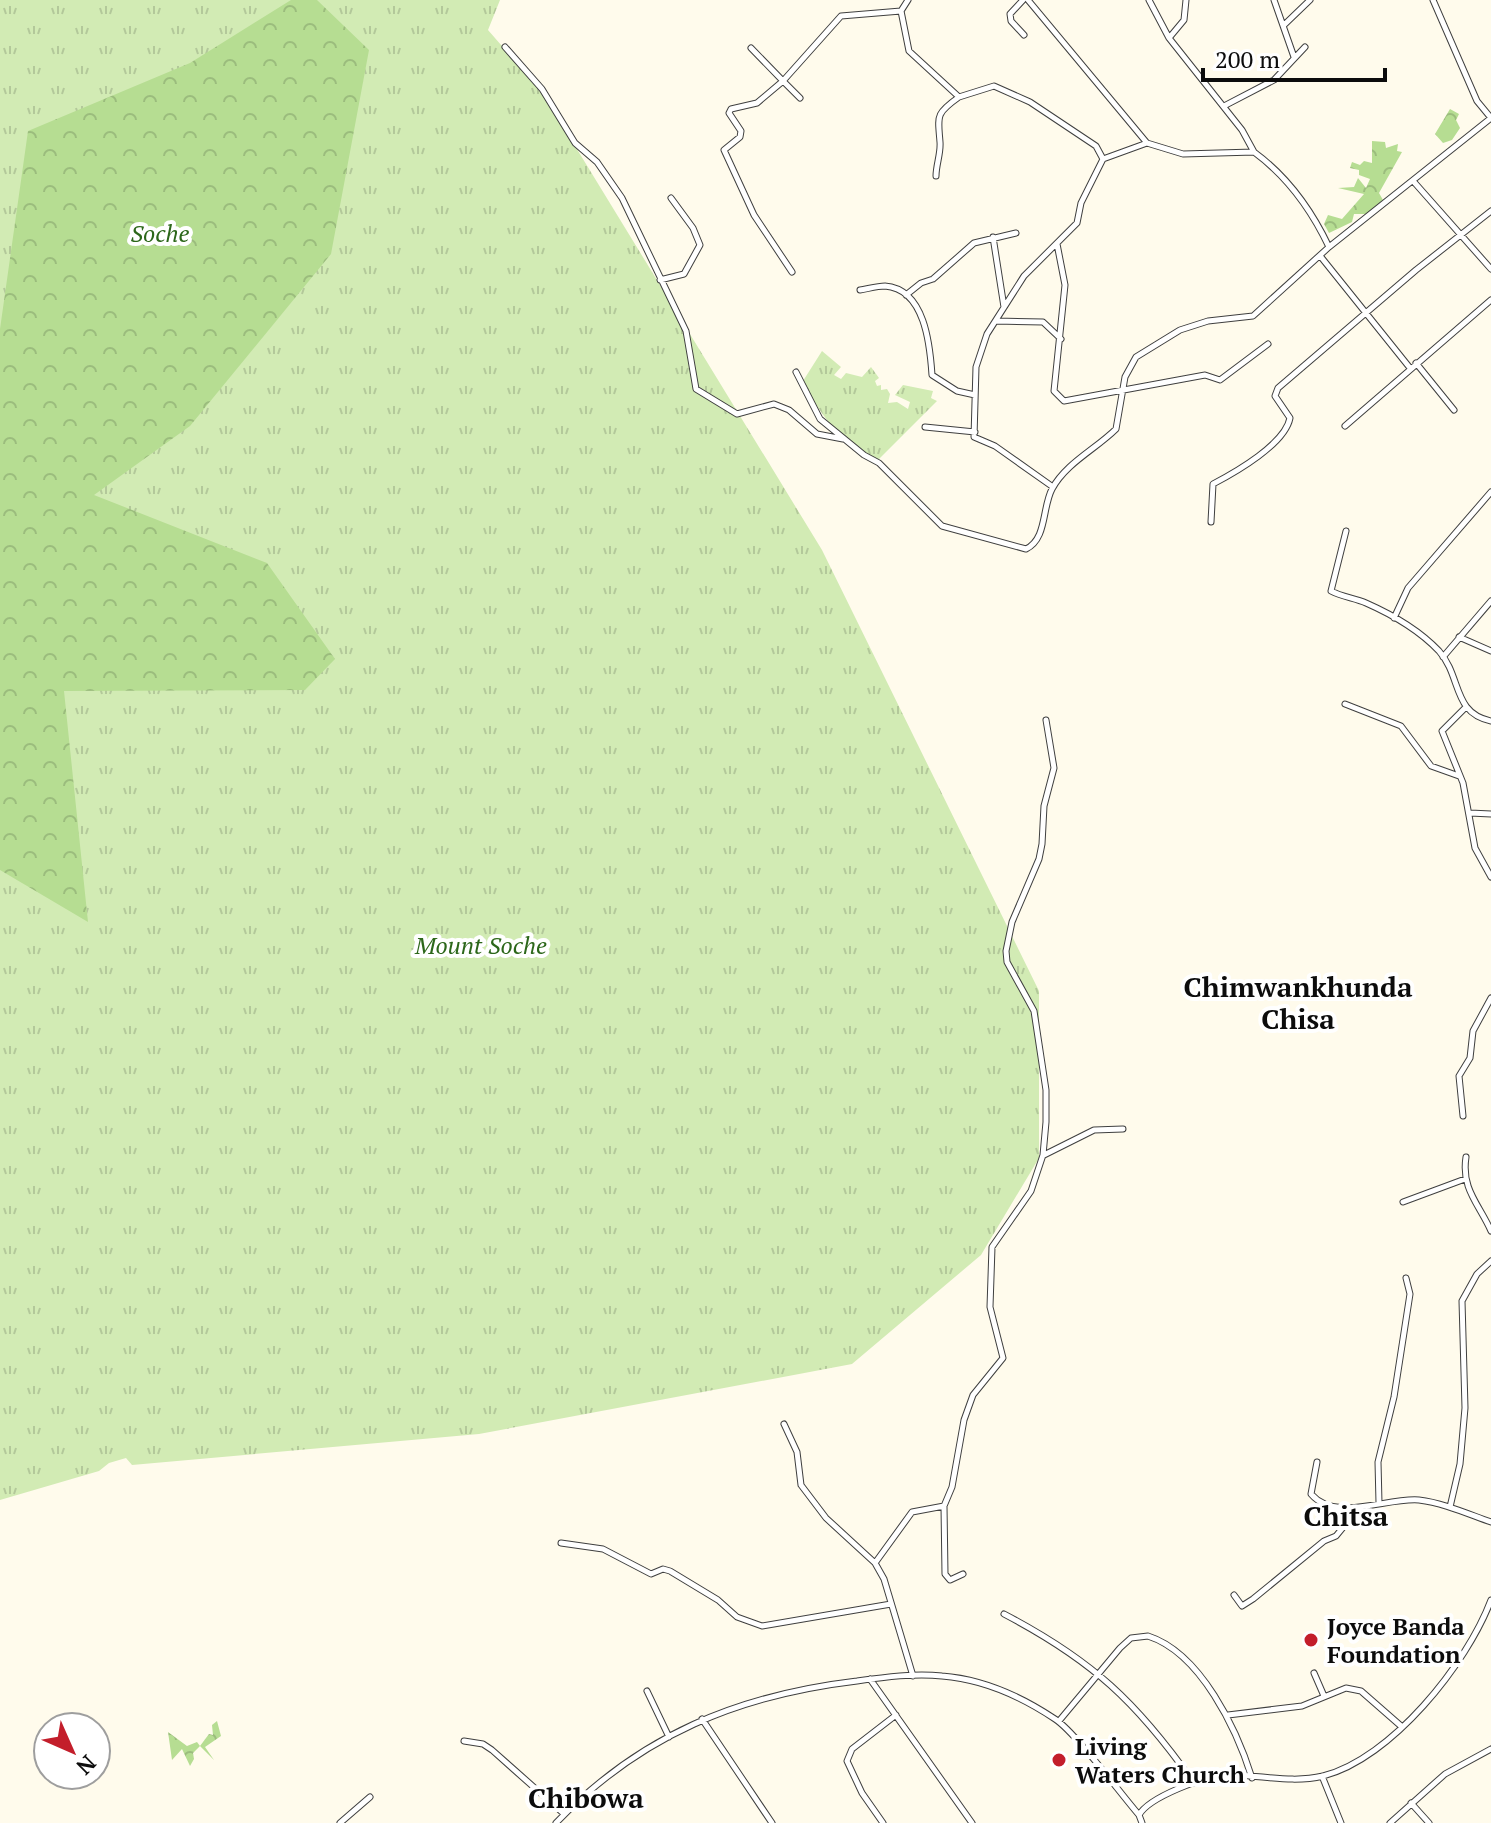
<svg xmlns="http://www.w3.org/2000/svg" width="1491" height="1823" viewBox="0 0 1491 1823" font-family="'PT Serif',serif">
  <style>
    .grass { fill: url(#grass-tufts) }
    .forest { fill: url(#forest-crowns) }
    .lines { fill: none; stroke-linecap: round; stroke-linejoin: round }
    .street-casing { stroke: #3f3f3f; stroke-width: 7 }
    .street { stroke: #fff; stroke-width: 5 }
    .poi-dot { fill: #c31e2b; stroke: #fff; stroke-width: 3 }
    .labels { text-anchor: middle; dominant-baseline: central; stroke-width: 8; stroke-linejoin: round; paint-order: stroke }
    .park-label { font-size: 24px; font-style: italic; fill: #2c671a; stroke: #fff }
    .poi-label { font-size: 24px; font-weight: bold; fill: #0c0c0c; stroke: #fff; text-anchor: start }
    .quarter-label { font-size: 28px; font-weight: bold; fill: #0c0c0c; stroke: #fff }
  </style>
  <defs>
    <pattern id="grass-tufts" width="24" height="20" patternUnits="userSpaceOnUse" patternTransform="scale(2)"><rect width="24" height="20" fill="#d2ebb4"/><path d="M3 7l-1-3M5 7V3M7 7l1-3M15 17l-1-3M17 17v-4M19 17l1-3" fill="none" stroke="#b3c89a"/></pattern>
    <pattern id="forest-crowns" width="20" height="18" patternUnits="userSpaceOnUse" patternTransform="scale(2)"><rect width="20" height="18" fill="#b6dd92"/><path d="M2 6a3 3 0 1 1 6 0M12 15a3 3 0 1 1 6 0" fill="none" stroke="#9bbc7d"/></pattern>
  </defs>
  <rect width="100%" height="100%" fill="#fffbec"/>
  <path class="grass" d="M0,0h500l-12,30 54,62 280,458 217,441v167l-58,97 -129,109 -373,70 -347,31 -6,-7 -17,5 -10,8 -99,29z
    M822,351l19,16 -7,8 7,4 5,-6 16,4 9,-10 8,11 -4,3 2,5 4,-1v5l6,-1 3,5 -2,9 9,-1 11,7 2,-7 -15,-7 8,-10 30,6 -2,7 6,3 -63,63c-29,-16 -58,-55 -71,-83z"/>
  <path class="forest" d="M291,0h26l52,50 -38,204 -141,172 -96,69 173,68 68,96 -30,31 -241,1 24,231 -88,-52v-541l28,-198 162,-68z
    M1450,109l9,5 -3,6 4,8 -8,12 -9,3 -8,-9z
    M1372,141l13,1 1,6 12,-4 -1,7 5,1 -23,41 4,7 -13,14h-16l-2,8 -23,11 -5,-9 4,-9 14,4 22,-25 -26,-6 16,-1 4,-9 8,10 4,-9 -11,-4v-5l-9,-2 2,-6 8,3 4,-4 8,2z
    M217,1721l4,15 -16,11 9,13 -14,-14 -7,7 1,6 -4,7 -8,-17 -10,11 -4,-28 19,14 10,-4 3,4 9,-12 4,1 -1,-10z"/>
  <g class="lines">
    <defs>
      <path id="street" d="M1023,0l-13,14 1,7 13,14
        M1028,0l119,143 36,11 71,-2c34,25 57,57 75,95
        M1149,0l20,38 73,92 12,22
        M1274,0l20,57
        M1433,0l44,101 14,17
        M901,11l8,40 50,46c-24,17 -21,19 -19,45 1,11 -4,23 -4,34
        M901,11l7,-11
        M1284,25l26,-25
        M1169,38l15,-18 2,-20
        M505,47l37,42 33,54 22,19 25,36 64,133 10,58 41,25 37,-10 15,6 28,24 26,5
        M751,48l32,33 58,-65 60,-5
        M959,97l35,-11 36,16 66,44 7,13 -22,44 -4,20 -53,53 -37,58 -11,33 -2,70 21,9 58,41
        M1224,106l50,-26 31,-33
        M1103,159l44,-16
        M1414,182l77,87
        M993,237l11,70
        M1057,244l8,41 -11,106 10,10 141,-26 15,5 48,-36
        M1321,257l89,111
        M792,272l-38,-57 -30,-65 16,-13 1,-6 -12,-18 2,-4 26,-6 26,-22 17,17
        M660,280l24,-6 16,-29 -7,-17 -22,-30
        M860,290c7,-1 17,-4 25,-4 40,3 45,59 47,89l25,16 18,4
        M906,295l15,-12 12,-4 41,-36 42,-10
        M996,321l47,1 18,17
        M1416,363l38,47
        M796,372l24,47 44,36 15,8 63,63 84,23c21,-10 16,-41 26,-60 14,-26 44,-40 64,-60l9,-52 11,-20 44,-27 28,-9 45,-5 76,-69 162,-129
        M1345,426l146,-126
        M925,427l50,5
        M1211,522l2,-38c23,-12 72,-40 77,-66l-15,-22 3,-8 138,-118 75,-59
        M1346,531l-15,60c11,6 24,7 35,12 25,11 54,28 73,48 23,26 13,62 52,70
        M1394,618l14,-30 83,-96
        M1459,637l32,14
        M1443,657l48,-56
        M1345,704l56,22 30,40 28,10
        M1465,708l-23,23 21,52 12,65 16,29
        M1470,813l21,1
        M1463,1116l-4,-40 11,-18 3,-27 18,-33
        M1044,1155l50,-25 29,-1
        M1466,1157c-5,32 13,47 25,74
        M1403,1202l62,-23
        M784,1424l13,28 4,33 25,33 49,45 37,-51 32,-6
        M1317,1462l-6,32c25,29 76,3 108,6 25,3 49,14 72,22
        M1379,1503l-1,-41 16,-65 16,-103 -4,-16
        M1450,1507l10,-43 5,-56 -3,-107 15,-27 14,-13
        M561,1543l42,6 48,25 12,-5 7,2 48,29 19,17 25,9 129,-22
        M875,1563l9,16 29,97
        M963,1574l-13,6 -5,-6 -1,-68 8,-19 12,-67 9,-25 30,-37 -13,-51 2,-60 39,-56 12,-36 3,-33v-32l-12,-79 -27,-49 -1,-11 6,-29 27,-63 3,-15 2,-38 10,-38 -8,-48
        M1234,1595l8,11 11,-7 71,-58 12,-5 23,-28
        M1004,1614c88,46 133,88 190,169
        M1314,1673l10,23
        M870,1679l102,144
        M647,1691l22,46
        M1228,1715l74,-9 44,-18 15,3 40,35
        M702,1719l70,104
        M1059,1721l61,-73 11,-10 17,-2c53,17 89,94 104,142
        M464,1741l19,3 9,6 72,64
        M1322,1776l19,47
        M1411,1803l18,20
        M340,1823l30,-26
        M556,1823c84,-88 183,-128 301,-142 28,-4 58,-8 85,-5 40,3 80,21 113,43 20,13 65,74 84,96
        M883,1823l-21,-30 -15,-32 5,-12 44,-34
        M1142,1823l-3,-8c10,-18 66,-39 87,-40 32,-1 64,9 97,1 68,-17 144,-112 168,-176
        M1390,1823l55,-49 46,-25"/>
    </defs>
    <use href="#street" class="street-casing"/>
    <use href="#street" class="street"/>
  </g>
  <g class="poi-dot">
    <circle cx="1311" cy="1640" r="8"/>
    <circle cx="1059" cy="1760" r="8"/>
  </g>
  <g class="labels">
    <g class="park-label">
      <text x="160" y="233">Soche</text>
      <text x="481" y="945">Mount Soche</text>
    </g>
    <g class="poi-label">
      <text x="1327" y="1626">Joyce Banda<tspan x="1327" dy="28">Foundation</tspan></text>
      <text x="1075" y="1746">Living<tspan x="1075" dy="28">Waters Church</tspan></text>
    </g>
    <g class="quarter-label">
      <text x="1298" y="986">Chimwankhunda<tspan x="1298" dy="32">Chisa</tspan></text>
      <text x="1346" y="1515">Chitsa</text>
      <text x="586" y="1797">Chibowa</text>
    </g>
  </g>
  <g transform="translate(72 1751) rotate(135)"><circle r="38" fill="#ffffff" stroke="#9e9e9e" stroke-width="2"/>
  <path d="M0-6L14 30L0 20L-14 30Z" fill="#c31e2b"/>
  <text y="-12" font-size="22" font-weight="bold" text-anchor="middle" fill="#0c0c0c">N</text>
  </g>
  <path d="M1203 68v12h182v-12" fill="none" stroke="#0c0c0c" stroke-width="4"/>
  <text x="1215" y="68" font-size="24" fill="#0c0c0c" stroke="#ffffff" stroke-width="6" paint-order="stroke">200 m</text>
</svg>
